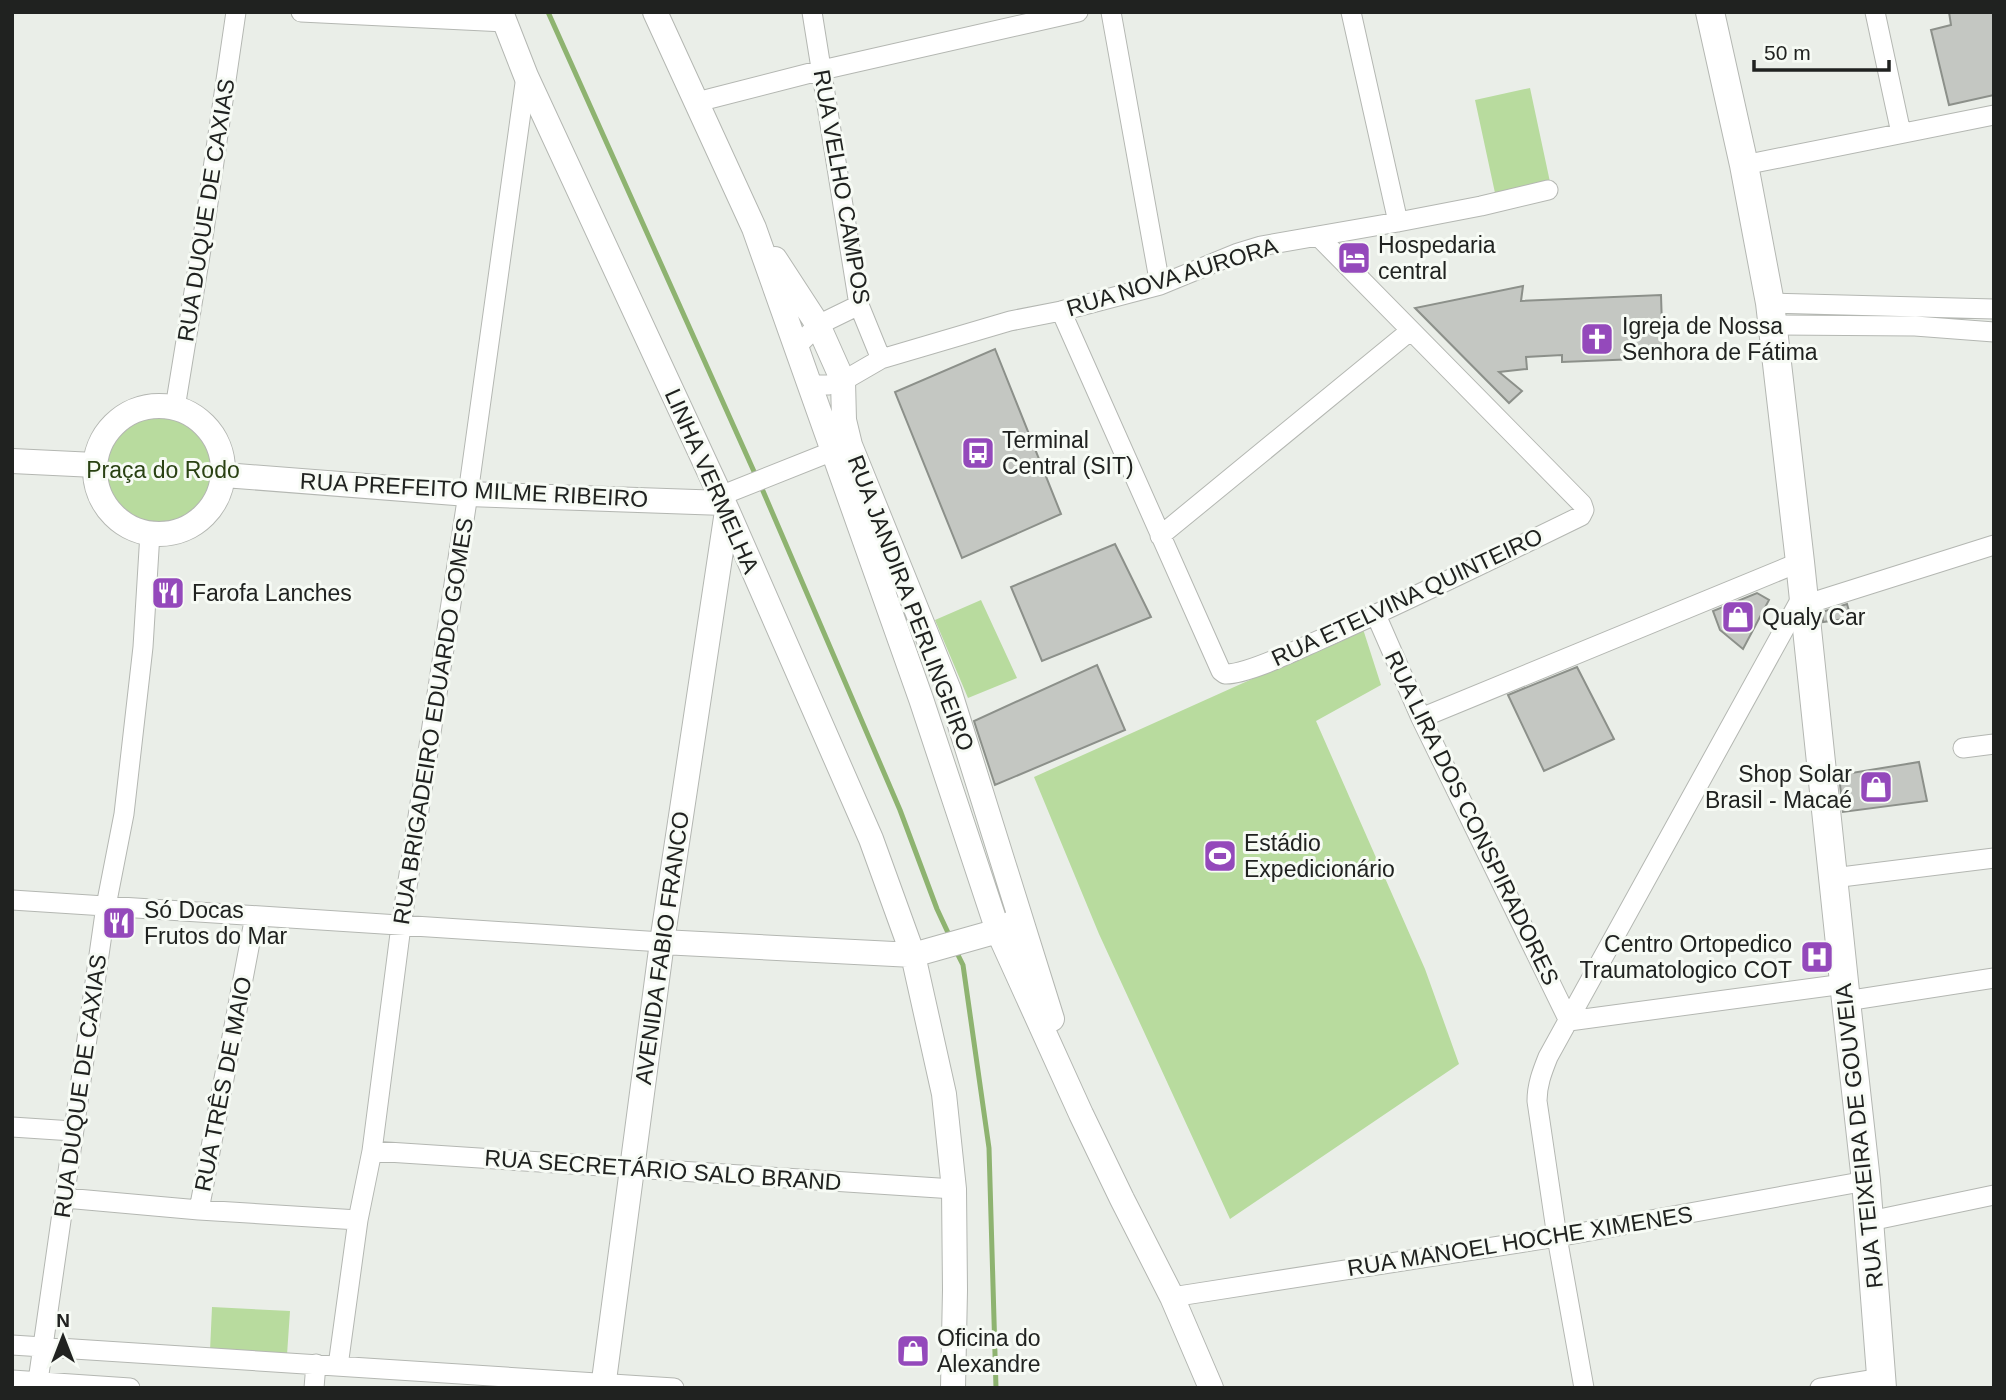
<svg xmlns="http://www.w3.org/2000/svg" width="2006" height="1400" viewBox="0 0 2006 1400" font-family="Helvetica,sans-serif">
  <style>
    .green { fill: #b8db9e }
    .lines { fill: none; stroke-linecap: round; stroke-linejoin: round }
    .stream { stroke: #8eb370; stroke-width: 5 }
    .building { fill: #c4c7c2; stroke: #8c908a; stroke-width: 2 }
    .minor-casing { stroke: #b4b7b2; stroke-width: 21 }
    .major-casing { stroke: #b4b7b2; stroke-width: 26 }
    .highway-casing { stroke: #b4b7b2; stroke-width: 30 }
    .minor { stroke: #fff; stroke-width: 19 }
    .major { stroke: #fff; stroke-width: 24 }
    .highway { stroke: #fff; stroke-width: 28 }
    .labels { text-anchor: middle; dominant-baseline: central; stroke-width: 6; stroke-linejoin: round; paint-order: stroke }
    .street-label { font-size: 23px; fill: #202220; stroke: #f7fbf5 }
    .poi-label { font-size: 23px; fill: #202220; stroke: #f7fbf5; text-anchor: start }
    .park-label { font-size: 23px; fill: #294112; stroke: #f7fbf5 }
  </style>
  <rect width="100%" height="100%" fill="#eaeee8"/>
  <path class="green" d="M1530,88l20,94 -55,11 -20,-93z
    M107 470a56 56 0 1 1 112 0a56 56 0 1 1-112 0Z
    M981,600l36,78 -49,20 -33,-78z
    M1363,629l18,56 -65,36 109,248 34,95 -229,155 -131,-285 -65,-157z
    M212,1307l78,4 -3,44 -77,-4z"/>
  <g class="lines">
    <path class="stream" d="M548,12l208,464
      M760,484l140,326 37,99 13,28
      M955,949l8,16 26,183 7,240"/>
  </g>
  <path class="building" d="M1949,12h45v83l-45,10 -18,-75 20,-5z
    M1523,286l-2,15 140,-6 2,63 -101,4v-7l-36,2 1,12 -28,3 23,19 -13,12 -94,-95z
    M995,349l66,165 -99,44 -67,-166z
    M1115,544l36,73 -109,44 -31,-74z
    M1757,593l12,7 -26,49 -23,-19 -7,-19z
    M1847,604l4,14 -28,4 -1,-10z
    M1097,665l28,65 -130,55 -21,-64z
    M1577,667l37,72 -70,32 -36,-76z
    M1919,762l8,39 -84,11 -4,-37z"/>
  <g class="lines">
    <defs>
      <path id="minor" d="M301,12l204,10
        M812,12l47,293 22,54
        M1111,12l49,273
        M1351,12l47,210
        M1875,12l26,121
        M697,102l125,-32 256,-58
        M1744,165l250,-50
        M1770,303l224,6
        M1061,311l160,360 4,3c20,1 70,-23 90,-32 90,-40 178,-83 266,-126l3,-6 -2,-6 -264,-268
        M1772,325l143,1 79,6
        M796,347l22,-22 41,-20
        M809,385h19l15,-4 38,-22 129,-38 51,-10 99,-26 78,-32 23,-7 137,-24 83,-16 67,-16
        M175,408l28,-171 33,-225
        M720,496l113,-45
        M1160,536l250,-205
        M1804,605l190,-60
        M1376,615l45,103 148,303
        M1421,718l379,-156
        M1963,748l31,-4
        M1833,878l161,-20
        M12,900l650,42
        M1846,1001l148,-23
        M1569,1021l275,-37
        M12,1127l61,4
        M372,1151l582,38
        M65,1198l134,12 159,10
        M199,1210l56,-294
        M1870,1221l124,-26
        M1172,1297l385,-60 309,-56
        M12,1345l662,43
        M338,1366l20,-146 14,-69 29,-225 67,-432 58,-418
        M12,1380l118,8
        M37,1388l69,-482 18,-92 19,-167 7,-114
        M314,1388l2,-24
        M1584,1388l-27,-151 -20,-136c0,-16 5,-29 11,-44l255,-462
        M1820,1388l61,-10"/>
      <path id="major" d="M501,12l25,64 201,434 144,329 42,116 31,139 10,95 1,101 -2,98
        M655,12l99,216 167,471 77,232 83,183 41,85 50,98 39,91
        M775,259l43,66 25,56 1,39 6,25 99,245 103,329
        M95 470a64 64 0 1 1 128 0a64 64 0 1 1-128 0Z
        M12,461l83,4
        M224,475l244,19 256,9
        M662,942l251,13 85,-24 14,-8
        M603,1388l59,-446 65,-431"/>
      <path id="highway" d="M1710,12l34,153 26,138 30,259 46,439 20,180 16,207"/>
    </defs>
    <use href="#minor" class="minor-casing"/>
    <use href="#major" class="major-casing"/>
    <use href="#highway" class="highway-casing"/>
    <use href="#minor" class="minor"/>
    <use href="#major" class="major"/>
    <use href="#highway" class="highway"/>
  </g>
  <defs>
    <symbol id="hotel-square" viewBox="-11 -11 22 22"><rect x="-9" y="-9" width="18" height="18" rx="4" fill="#9449bb" stroke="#f7fbf5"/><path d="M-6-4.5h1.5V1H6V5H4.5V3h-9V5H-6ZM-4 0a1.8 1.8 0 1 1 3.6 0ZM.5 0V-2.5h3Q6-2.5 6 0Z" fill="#fff"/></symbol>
    <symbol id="church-square" viewBox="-11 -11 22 22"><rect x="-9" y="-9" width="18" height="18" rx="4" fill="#9449bb" stroke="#f7fbf5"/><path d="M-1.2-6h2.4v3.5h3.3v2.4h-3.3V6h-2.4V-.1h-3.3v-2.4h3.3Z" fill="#fff"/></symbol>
    <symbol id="bus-square" viewBox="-11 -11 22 22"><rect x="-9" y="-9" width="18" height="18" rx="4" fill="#9449bb" stroke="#f7fbf5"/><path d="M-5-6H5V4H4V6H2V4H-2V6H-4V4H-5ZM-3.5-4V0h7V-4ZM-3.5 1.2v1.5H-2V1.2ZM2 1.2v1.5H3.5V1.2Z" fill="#fff"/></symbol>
    <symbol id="restaurant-square" viewBox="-11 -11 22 22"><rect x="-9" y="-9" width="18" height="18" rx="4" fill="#9449bb" stroke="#f7fbf5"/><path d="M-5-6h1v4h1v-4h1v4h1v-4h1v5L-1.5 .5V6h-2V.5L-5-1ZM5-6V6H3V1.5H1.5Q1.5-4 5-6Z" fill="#fff"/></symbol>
    <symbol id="shop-square" viewBox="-11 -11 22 22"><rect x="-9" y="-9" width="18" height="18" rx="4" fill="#9449bb" stroke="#f7fbf5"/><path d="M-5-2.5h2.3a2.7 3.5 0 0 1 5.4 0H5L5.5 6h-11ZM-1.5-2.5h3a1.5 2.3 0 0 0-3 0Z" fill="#fff"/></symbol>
    <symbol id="stadium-square" viewBox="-11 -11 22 22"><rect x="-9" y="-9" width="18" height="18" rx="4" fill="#9449bb" stroke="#f7fbf5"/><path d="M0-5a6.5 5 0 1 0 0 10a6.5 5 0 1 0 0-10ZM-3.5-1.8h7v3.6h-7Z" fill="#fff"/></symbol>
    <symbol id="hospital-square" viewBox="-11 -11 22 22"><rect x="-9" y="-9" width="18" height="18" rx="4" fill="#9449bb" stroke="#f7fbf5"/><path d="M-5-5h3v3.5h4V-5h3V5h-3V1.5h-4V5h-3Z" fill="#fff"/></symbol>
  </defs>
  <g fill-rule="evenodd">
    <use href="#hotel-square" x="1335" y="239" width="38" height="38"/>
    <use href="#church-square" x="1578" y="320" width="38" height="38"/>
    <use href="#bus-square" x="959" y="434" width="38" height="38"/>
    <use href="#restaurant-square" x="149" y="574" width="38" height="38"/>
    <use href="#shop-square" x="1719" y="598" width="38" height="38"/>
    <use href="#shop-square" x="1857" y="768" width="38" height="38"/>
    <use href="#stadium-square" x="1201" y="837" width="38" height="38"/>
    <use href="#restaurant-square" x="100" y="904" width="38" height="38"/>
    <use href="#hospital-square" x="1798" y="938" width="38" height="38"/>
    <use href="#shop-square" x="894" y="1332" width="38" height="38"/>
  </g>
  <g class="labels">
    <g class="street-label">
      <text transform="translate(842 187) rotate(80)">RUA VELHO CAMPOS</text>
      <text transform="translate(206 210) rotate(-81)">RUA DUQUE DE CAXIAS</text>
      <text transform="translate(1172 277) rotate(-17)">RUA NOVA AURORA</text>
      <text transform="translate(712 481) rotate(66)">LINHA VERMELHA</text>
      <text transform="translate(474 490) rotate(3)">RUA PREFEITO MILME RIBEIRO</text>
      <text transform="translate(1407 597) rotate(-25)">RUA ETELVINA QUINTEIRO</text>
      <text transform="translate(911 603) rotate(69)">RUA JANDIRA PERLINGEIRO</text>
      <text transform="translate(433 721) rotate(-81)">RUA BRIGADEIRO EDUARDO GOMES</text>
      <text transform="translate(1472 818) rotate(64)">RUA LIRA DOS CONSPIRADORES</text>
      <text transform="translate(662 948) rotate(-82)">AVENIDA FABIO FRANCO</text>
      <text transform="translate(223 1084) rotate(-79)">RUA TRÊS DE MAIO</text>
      <text transform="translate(80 1086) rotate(-82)">RUA DUQUE DE CAXIAS</text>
      <text transform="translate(1859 1136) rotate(-96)">RUA TEIXEIRA DE GOUVEIA</text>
      <text transform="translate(663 1170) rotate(4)">RUA SECRETÁRIO SALO BRAND</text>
      <text transform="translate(1520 1241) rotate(-9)">RUA MANOEL HOCHE XIMENES</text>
    </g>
    <g class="poi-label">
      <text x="1378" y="245">Hospedaria<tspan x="1378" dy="26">central</tspan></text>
      <text x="1622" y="326">Igreja de Nossa<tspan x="1622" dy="26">Senhora de Fátima</tspan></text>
      <text x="1002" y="440">Terminal<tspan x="1002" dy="26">Central (SIT)</tspan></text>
      <text x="192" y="593">Farofa Lanches</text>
      <text x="1762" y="617">Qualy Car</text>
      <text x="1852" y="774" text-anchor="end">Shop Solar<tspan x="1852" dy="26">Brasil - Macaé</tspan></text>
      <text x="1244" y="843">Estádio<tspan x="1244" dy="26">Expedicionário</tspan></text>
      <text x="144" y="910">Só Docas<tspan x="144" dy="26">Frutos do Mar</tspan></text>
      <text x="1792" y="944" text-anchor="end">Centro Ortopedico<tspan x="1792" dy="26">Traumatologico COT</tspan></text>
      <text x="937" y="1338">Oficina do<tspan x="937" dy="26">Alexandre</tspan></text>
    </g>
    <g class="park-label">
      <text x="163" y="470">Praça do Rodo</text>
    </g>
  </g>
  <rect width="2006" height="1400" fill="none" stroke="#202220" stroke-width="28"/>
  <g transform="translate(63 1337)" stroke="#f7fbf5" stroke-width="5" paint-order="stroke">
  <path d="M0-5L12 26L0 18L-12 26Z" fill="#202220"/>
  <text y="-10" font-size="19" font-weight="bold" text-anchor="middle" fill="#202220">N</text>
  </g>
  <path d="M1754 60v10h135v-10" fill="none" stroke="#202220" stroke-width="3.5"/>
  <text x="1764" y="60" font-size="21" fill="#202220" stroke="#f7fbf5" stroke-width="5" paint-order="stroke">50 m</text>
</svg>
